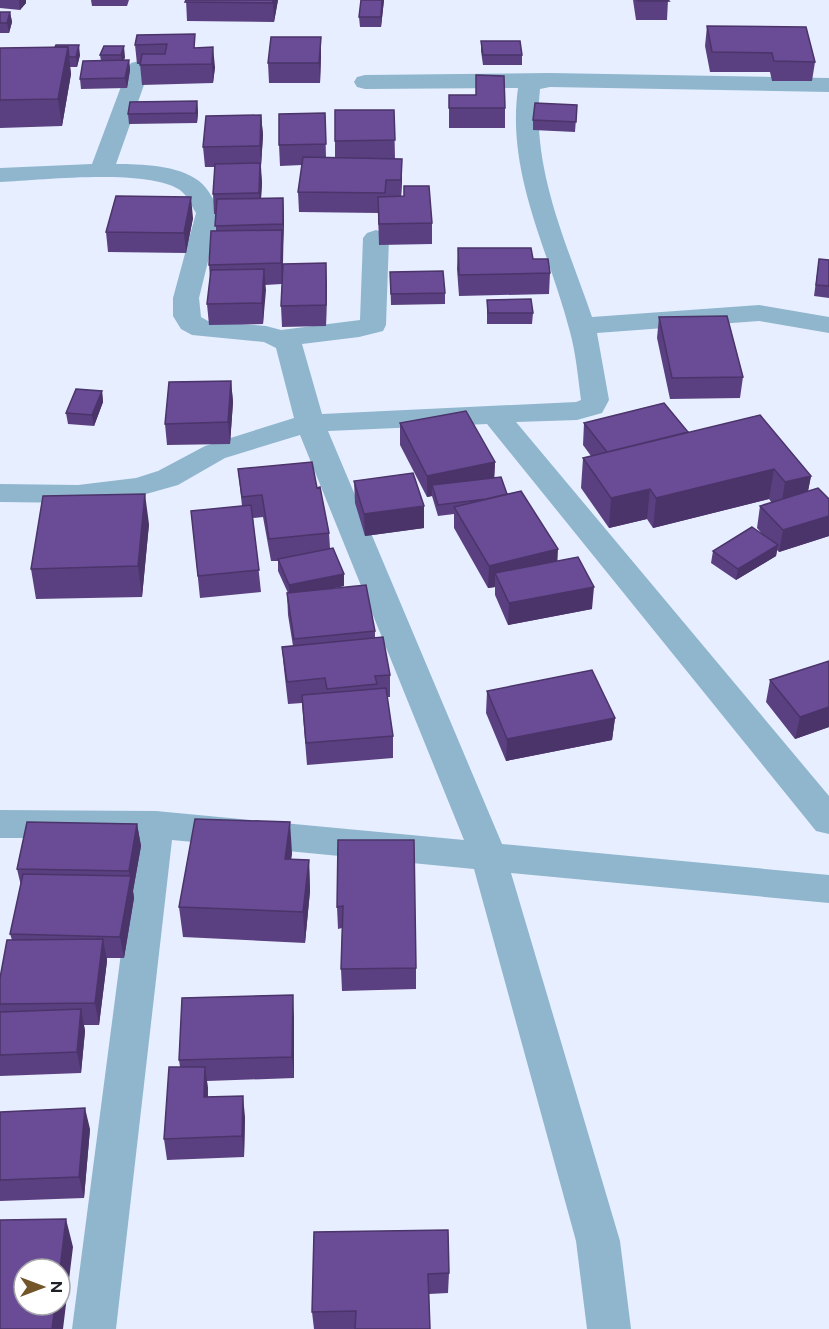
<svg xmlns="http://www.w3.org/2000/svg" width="829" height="1329" viewBox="0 0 829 1329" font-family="Figtree,sans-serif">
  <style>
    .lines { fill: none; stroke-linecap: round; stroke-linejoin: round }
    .minor { fill: #8fb6cd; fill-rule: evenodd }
    .wall { fill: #5b4081 }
    .shaded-wall { fill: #4a3469 }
    .building { fill: #6a4b96; stroke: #4a3469; stroke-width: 1.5 }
  </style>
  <rect width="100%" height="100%" fill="#e7eeff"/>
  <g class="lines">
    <path class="minor" d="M139,61l8,2 3,5 -34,96c25,0 62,1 83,17 10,8 16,21 21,32l-21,85 2,19 7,4 58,5 15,4 79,-10 3,-82 4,-5 9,-3 9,3 4,5 -3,87 -3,6 -24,6 -57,7 20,70 254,-12 5,-2c-3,-23 -5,-46 -11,-68 -21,-82 -64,-157 -52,-244l-153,1 -8,-2 -3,-5 3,-5 8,-2 185,-2 279,5v14l-279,-5 -10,2c-9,80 27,155 52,228l167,-12 70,12v16l-70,-12 -162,12 12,67 -7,13 -25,7 -61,2 313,374v38l-13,-3 -329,-407 -159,7 174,413 327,31v28l-318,-30 109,368 11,88h-44l-11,-88 -102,-372 -302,-29 -56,489h-44l64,-491h-136v-28l156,1 308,29 -164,-405 -75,23 -47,27 -39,11 -61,7 -78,-1v-18l78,1 58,-7 22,-7 47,-25 89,-28 -18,-70 -12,-6 -72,-7 -11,-6 -8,-13v-18l23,-85c-5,-8 -8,-17 -16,-23 -33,-22 -139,-10 -180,-8v-14l92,-4 36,-96 3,-5z"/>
  </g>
  <path class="wall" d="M0,0h26v3l-6,7 -20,-2z
    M91,0h38l-2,6h-35z
    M186,0h92l-4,22 -87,-1z
    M361,0h23l-3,27h-21l-1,-10z
    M633,0h35l-1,20h-31z
    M0,12h10l2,10 -3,11h-9z
    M707,26l108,36 -3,19h-40l-2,-9h-60l-5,-26z
    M137,35l59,13 19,19 -2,16 -71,2 -2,-21h-3l-2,-19z
    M321,37v19l-1,27h-51l-1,-20z
    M481,41l41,14v10h-39l-2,-14z
    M104,46l21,11 -1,3h5l1,10 -3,18 -46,1 -1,-10 21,-18 -1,-6z
    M0,48l80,7 -3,12h-7l1,7 -9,52 -62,2z
    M476,75l29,33v20h-56v-33h27z
    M197,101l1,11 -1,11 -68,1 -1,-10z
    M577,105l-2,27 -42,-2v-10z
    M394,110l1,49 7,20 -1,17 31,27v21l-53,1 -1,-32 -79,-1 -1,-20 4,-27 -22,1 -1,-21 46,-32 1,45h9v-17z
    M261,115l2,20 -2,31 1,17 -1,15h22l1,20 -1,46 44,20 -1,42 -44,1 -1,-21 1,-22 -17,1 -2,39 -54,1 -2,-21 3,-26 -1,-13 7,-34v-17h-2l-1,-20 2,-27h-10l-2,-20z
    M193,218l-7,35 -78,-1 -2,-20z
    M458,248l75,11 17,14 -1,21 -90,2 -2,-27z
    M819,259l10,1v38l-15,-2z
    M390,272l55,21v11l-54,1z
    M487,300l46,13 -1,11h-45z
    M659,317l84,60 -3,21 -70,1 -13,-61z
    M231,381l2,21 -3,42 -63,1 -2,-21z
    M102,391l1,11 -9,24 -26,-2 -2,-11z
    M400,423l95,39 -1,16 63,83 35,48 -84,16 -13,-30v-8l-7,1 -34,-60v-14l-16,2 -6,-20 -5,1 -27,-52z
    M584,423l104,10 123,43 -3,15 21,8v37l-50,16 -2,-2 -1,6 -40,24 -25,-17 2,-12 50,-16 -6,-7 3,-22 12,-3 -3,-4 -116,29 -6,-9 -38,9 -28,-40 2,-30 8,-2 -8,-11z
    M238,469l79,19 12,45 1,15 14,38 -15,3 46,42v7l15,37v22h-3l6,39v22l-86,7 -5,-62 -14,1 -4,-35 -2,-22 11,-1 -5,-31 -1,-22h1l-10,-22v-10h-7l-8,-44 -10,1 8,74 -61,6 -9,-87 51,-5z
    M354,481l70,47 -59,8 -10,-33z
    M149,524l-7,73 -106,2 -5,-30z
    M829,661v66l-34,12 -29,-37 4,-22z
    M487,691l128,27 -3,22 -106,21 -20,-48z
    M137,824l4,22 -8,45 1,7 -10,60h-17v3l-8,64h-15l1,6 -4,42 -81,3v-98l12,-38 -2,-6 11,-48 -4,-17z
    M338,840l78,128v21l-74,2 -1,-22 1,-41 -4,1 -1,-22z
    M292,853l-1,6 18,1 1,31 -5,52 -122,-6 -4,-30z
    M294,1017v61l-87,3 1,16 37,20 -1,40 -77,3 -3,-21 16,-72 -1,-7z
    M0,1112l90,17 -6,69 -84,3z
    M314,1232l135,41 -1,20 -19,1 1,35h-116l-2,-17z"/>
  <path class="shaded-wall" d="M19,0h7v3l-6,7z
    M273,0h5l-4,22 -1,-19z
    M382,0h2l-3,27v-10z
    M10,12l2,10 -3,11 -2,-10z
    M321,37v19l-1,27 -1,-20z
    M79,45l1,10 -3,12 -1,-10z
    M124,46l1,11 -3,9 -1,-11z
    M68,47l3,27 -9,52 -4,-27z
    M213,47l2,20 -2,16 -1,-19z
    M129,60l1,10 -3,18 -2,-10z
    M197,101l1,11 -1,11 -1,-10z
    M261,115l2,20 -2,31 -1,-20z
    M402,159v20l-1,21v-20z
    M260,163l2,20 -2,31 -1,-21z
    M191,197l2,21 -7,35 -2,-20z
    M283,198l1,20v27l-1,-21z
    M282,230l1,21 -1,33 -1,-21z
    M326,263l1,21 -1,42z
    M264,269l2,21 -3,34 -1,-21z
    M231,381l2,21 -3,42 -2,-22z
    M102,391l1,11 -9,24 -2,-11z
    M495,462l-1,22 -62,1v11l-5,1v-21z
    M774,469l-5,30 -116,29 3,-30z
    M811,476l-6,30 -25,7 5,-31z
    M650,489l-3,30 -38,9 2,-30z
    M145,494l4,30 -7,73 -4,-31z
    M424,506v22l-59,8 -1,-22z
    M829,516v20l-50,16 4,-22z
    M778,545l-2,11 -40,24 2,-11z
    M558,549l-1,22 -62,2v14l-7,1 1,-22z
    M344,574v12l-55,11v-12z
    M594,587l-2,22 -84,16 1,-22z
    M829,707v20l-34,12 5,-22z
    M615,718l-3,22 -106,21 1,-22z
    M290,822l2,31 -5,36 -2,-30z
    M137,824l4,22 -8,45 1,7 -10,60 -4,-21 10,-58 -1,-8z
    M309,860l1,31 -5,52 -2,-31z
    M103,939l4,22 -8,64 -4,-22z
    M293,995l1,22v61l-2,-21z
    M81,1009l4,22 -4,42 -4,-21z
    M205,1067l3,21 -1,30 -3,-21z
    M243,1096l2,21 -1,40 -2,-21z
    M85,1108l5,21 -6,69 -5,-21z
    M66,1219l7,28 -10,82h-11l3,-24h5v-36z"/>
  <path class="building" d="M186,0h87v3l-88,-1z
    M361,0h21l-1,17h-22z
    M637,0h31l1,1h-31z
    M0,12h10l-3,11h-7z
    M707,26l99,1 9,35 -41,-1 -2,-8 -60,-1z
    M195,34l-1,14 19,-1 -1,17 -72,1 2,-11h23l2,-10 -32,1 2,-10z
    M271,37h50l-2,26h-51z
    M481,41h39l2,14h-39z
    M56,45h23l-3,12h-7l-1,-10h-13z
    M104,46h20l-3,9h-21z
    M68,47l-10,52 -58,1v-52z
    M129,60l-4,18 -45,1 3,-18z
    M476,75l28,1 1,32h-56v-13h27z
    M197,101l-1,12 -68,1 2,-12z
    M535,103l42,2 -1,17 -43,-2z
    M335,110h59l1,30 -60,1z
    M325,113l1,31 -47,1v-31z
    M261,115l-1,31 -57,1 3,-31z
    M303,157l99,2 -1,21h-15l-1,13 -87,-1z
    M260,163l-1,30 -46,1 2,-30z
    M404,186h25l3,37 -53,1 -1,-27 26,-1z
    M116,196l75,1 -7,36 -78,-1z
    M283,198v26l-68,2 2,-27z
    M282,230l-1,33 -72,2 2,-34z
    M458,248h73l2,11h15l2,14 -91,2z
    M819,259l10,1v26l-13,-1z
    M326,263v42l-45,1 2,-42z
    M264,269l-2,34 -55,1 4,-34z
    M443,271l2,22 -54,1 -1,-22z
    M531,299l2,14h-45l-1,-13z
    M727,316l16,61 -71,1 -13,-61z
    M231,381l-3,41 -63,2 4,-42z
    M76,389l26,2 -10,24 -26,-2z
    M664,403l24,29 -81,20 -23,-29z
    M466,411l29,51 -68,14 -27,-53z
    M760,415l51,61 -26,6 -11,-13 -118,29 -6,-9 -39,9 -28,-40z
    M312,462l5,26 3,-1 9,46 -60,6 -7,-44 -20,2 -4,-28z
    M413,473l11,33 -60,8 -10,-33z
    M501,477l6,17 -21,5 -48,6 -6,-20z
    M818,488l11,11v17l-46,14 -23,-24z
    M521,491l37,58 -69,17 -35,-59z
    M145,494l-7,72 -107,3 12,-73z
    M251,505l8,65 -61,6 -7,-65z
    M752,527l26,18 -40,24 -25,-18z
    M333,548l11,26 -55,11 -11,-26z
    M578,557l16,30 -85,16 -14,-30z
    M366,585l9,46 -81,8 -7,-46z
    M383,637l7,38 -15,1 2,8 -50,5 -2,-11 -38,4 -5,-35z
    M829,661v46l-29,10 -30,-37z
    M592,670l23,48 -108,21 -20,-48z
    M386,688l7,48 -87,7 -4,-48z
    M195,819l95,3 -5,37 24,1 -6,52 -124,-5z
    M27,822l110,2 -8,47 -112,-2z
    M338,840h76l2,128 -75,1 2,-63 -6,1z
    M23,874l108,2 -11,61 -110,-3z
    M103,939l-8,64 -95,1v-26l7,-38z
    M293,995l-1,62 -113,3 3,-62z
    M81,1009l-4,43 -77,3v-43z
    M169,1067h36l-1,30 39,-1 -1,40 -78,3z
    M85,1108l-6,69 -79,3v-68z
    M66,1219l-6,50h-36v36h31l-3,24h-52v-109z
    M448,1230l1,43 -21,1 2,55h-75l1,-18 -44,1 2,-80z"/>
  <g transform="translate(42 1287) rotate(90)"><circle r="28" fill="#ffffff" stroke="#a5a6a9" stroke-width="1.5"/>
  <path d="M0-4.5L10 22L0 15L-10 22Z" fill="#73552a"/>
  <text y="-9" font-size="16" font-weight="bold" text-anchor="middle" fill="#1e2127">N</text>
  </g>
</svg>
